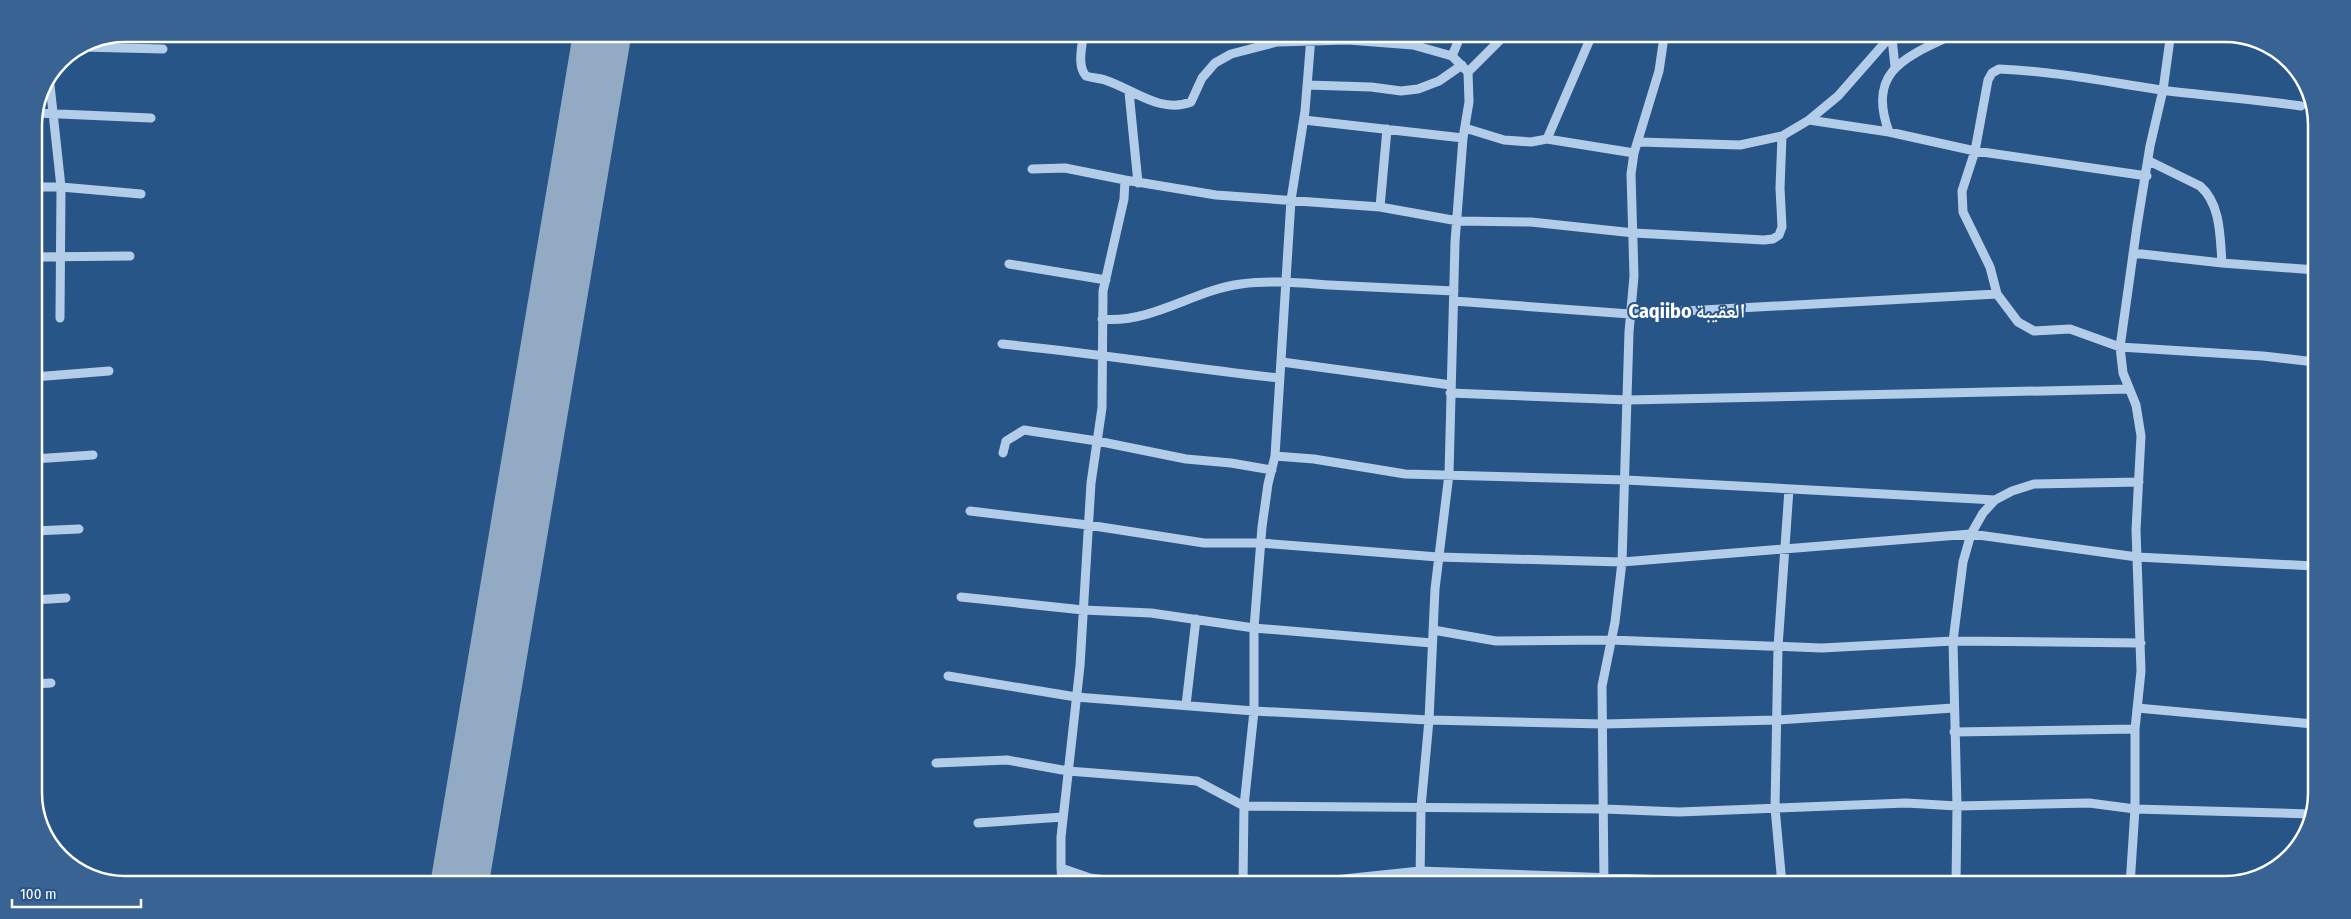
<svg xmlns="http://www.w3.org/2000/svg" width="2351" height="919" viewBox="0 0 2351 919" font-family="'Fira Sans Condensed','Noto Naskh Arabic',sans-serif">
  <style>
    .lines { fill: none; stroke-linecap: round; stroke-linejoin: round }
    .runway { stroke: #93aac4; stroke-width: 58 }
    .minor { stroke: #b3cde9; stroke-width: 9 }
    .labels { text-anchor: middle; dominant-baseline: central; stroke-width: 4; stroke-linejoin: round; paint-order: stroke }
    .district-label { font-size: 20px; font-weight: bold; fill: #fff; stroke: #275588 }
    .rim { fill: none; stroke: #fff; stroke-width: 2.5 }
  </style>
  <rect width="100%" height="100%" fill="#275588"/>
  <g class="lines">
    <path class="runway" d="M460,881l142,-846"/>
    <path class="minor" d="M1083,36c-1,12 -6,30 3,40 6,2 13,2 19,4 28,9 55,34 86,22l11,-24 13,-15 16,-9 46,-12 71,-2 65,5 39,11 16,16 1,30 -6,36 -8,104 -6,232 -14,115 -6,131 -8,87 -1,76
      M1311,37l-6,74 -14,89 -16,256 39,3 91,15 221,6 369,20
      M1892,38l3,29
      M82,47l81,2
      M1452,56l8,-19
      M1468,72l35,-35
      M50,85l11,102 -1,131
      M1307,85l64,2 30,4 17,-2 21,-8 23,-16
      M1129,92l9,91
      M2301,106c-47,-7 -94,-10 -140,-16 -54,-8 -107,-19 -162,-21l-7,4 -4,7 -13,71 -13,40 1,21 27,55 7,27 21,28 16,9 36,-2 50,18 143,9 52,6
      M37,113l114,5
      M1304,120l159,18
      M1809,120l80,12 86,19 172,25
      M1465,128l39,12 27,2 16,-3 87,14
      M1889,132c-21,-57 11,-73 57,-94
      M1547,139l44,-102
      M1639,142l101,3 42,-9
      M2149,161l51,25c21,18 20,51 22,77
      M1032,169l33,-1 60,12 91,15 164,12 78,14 73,1 103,11 130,7 9,-1 6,-4 3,-8 -2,-39 2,-52 27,-16 29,-24 51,-58
      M1125,180l-1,19 -21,92 -1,117 -11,75 -11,183 -19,171v31l29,10 40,5
      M34,187h27l80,7
      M1380,207l7,-78
      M2133,253l89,10 94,7
      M34,257l96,-1
      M1009,264l97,16
      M1454,301l176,13 367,-20
      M1102,319c49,5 92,-29 139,-35 29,-4 59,-1 88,1 42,2 84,4 125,6
      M1002,344c93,9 184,24 277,34
      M1282,362l169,23
      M34,377l75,-6
      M1450,393l178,7 501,-11
      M1003,453l3,-12 18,-11 73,11 89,18 45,4 41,7
      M34,459l59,-4
      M970,511l118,14 116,18h57l177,14 184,5 349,-28 166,23 177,9
      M34,531l45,-2
      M961,597l122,13 68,3 103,15 178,15
      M34,600l32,-2
      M1433,630l63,11 114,-1 212,8 131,-7 188,2
      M948,676l128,21 178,14 175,9 174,4 175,-4 175,-12
      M34,684l17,-1
      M1186,705l10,-86
      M2137,708l176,16
      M1954,732l181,-3
      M936,763l71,-3 61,11 129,10 47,25 360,3 75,3 227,-9 51,3 -4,-165 10,-79 8,-28 12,-21 12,-13 17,-9 22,-7 105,-2
      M978,823l85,-6
      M1061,868l1,15
      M1243,883l1,-77 10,-95v-83l8,-101 6,-43 7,-28
      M1305,883l115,-12 360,13
      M1604,884l-2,-198 13,-64 7,-60 7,-230 5,-56 -3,-102 3,-21 25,-82 5,-34
      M1782,884l-7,-76 3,-161 11,-158
      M1956,885l1,-79 132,-3 46,6 177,5
      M2130,885l5,-76v-80l6,-58 -5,-141 5,-94 -5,-31 -13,-32 -3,-26 17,-121 13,-80 13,-56 7,-51
      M2197,885h30"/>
  </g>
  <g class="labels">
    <g class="district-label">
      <text x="1687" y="311">Caqiibo العقيبة</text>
    </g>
  </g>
  <path d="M0 0H2351V919H0ZM125 42H2225A83 83 0 0 1 2308 125V793A83 83 0 0 1 2225 876H125A83 83 0 0 1 42 793V125A83 83 0 0 1 125 42Z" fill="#386392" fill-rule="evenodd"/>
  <path class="rim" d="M125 42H2225A83 83 0 0 1 2308 125V793A83 83 0 0 1 2225 876H125A83 83 0 0 1 42 793V125A83 83 0 0 1 125 42Z"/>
  <path d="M12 899v8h129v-8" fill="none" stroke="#ffffff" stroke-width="2.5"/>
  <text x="20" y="899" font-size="15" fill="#ffffff" stroke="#275588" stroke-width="4" paint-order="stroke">100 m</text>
</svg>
